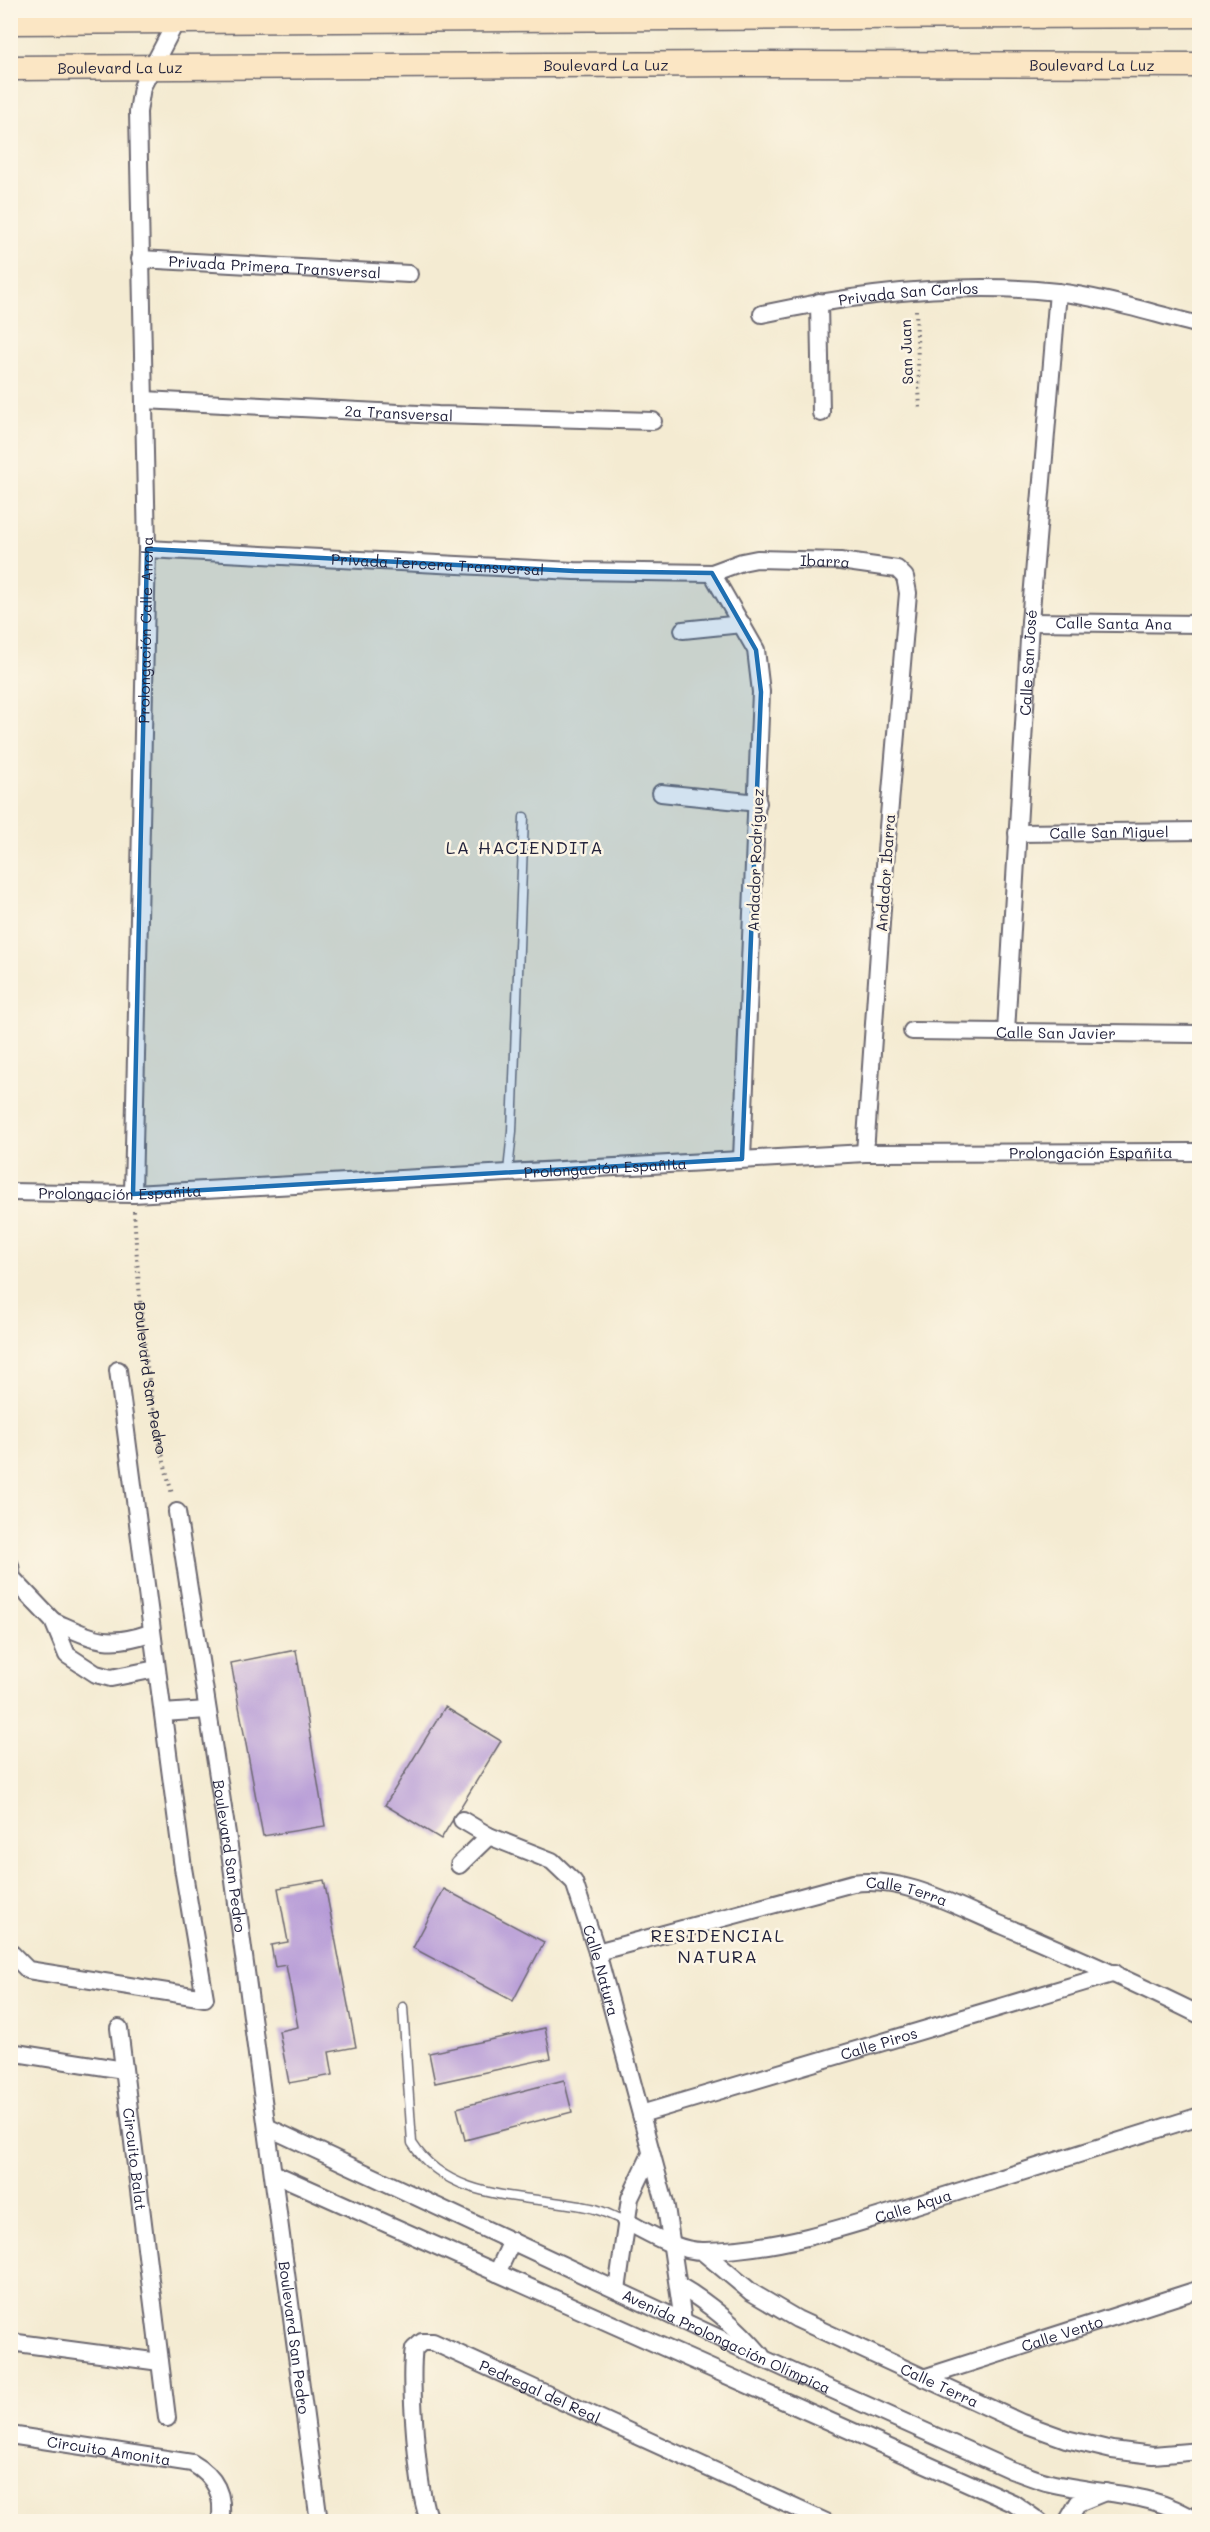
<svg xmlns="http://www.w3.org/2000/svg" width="1210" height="2532" viewBox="0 0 1210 2532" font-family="Mali,sans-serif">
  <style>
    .building { fill: #b59ad7 }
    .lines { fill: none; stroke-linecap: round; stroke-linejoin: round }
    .service-casing { stroke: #6c6870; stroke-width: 11 }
    .minor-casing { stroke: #6c6870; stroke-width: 20 }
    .secondary-casing { stroke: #6c6870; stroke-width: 27 }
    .path { stroke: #6c6870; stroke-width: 4; stroke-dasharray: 1.5 4.5; stroke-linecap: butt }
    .service { stroke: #fff; stroke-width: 8 }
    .minor { stroke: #fff; stroke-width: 16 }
    .secondary { stroke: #fbe6c4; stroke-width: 24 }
    .marked { fill: #1f6fb2; fill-opacity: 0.2; stroke: #1f6fb2; stroke-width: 4.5; stroke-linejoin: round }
    .labels { text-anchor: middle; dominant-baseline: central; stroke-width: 5; stroke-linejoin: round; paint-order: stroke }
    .street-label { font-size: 15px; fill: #22223b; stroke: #fcf5e5 }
    .quarter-label { font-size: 18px; letter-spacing: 1.5px; fill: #22223b; stroke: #fcf5e5 }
  </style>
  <rect width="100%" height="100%" fill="#fcf5e5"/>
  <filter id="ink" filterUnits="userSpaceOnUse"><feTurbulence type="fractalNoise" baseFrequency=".0167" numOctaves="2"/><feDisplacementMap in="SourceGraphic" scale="12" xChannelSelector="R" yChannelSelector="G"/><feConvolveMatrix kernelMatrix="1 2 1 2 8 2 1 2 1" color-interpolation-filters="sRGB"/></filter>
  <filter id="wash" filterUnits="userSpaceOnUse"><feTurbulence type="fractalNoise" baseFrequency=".008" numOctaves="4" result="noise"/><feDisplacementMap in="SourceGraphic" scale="24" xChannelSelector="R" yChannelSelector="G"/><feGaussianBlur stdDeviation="1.35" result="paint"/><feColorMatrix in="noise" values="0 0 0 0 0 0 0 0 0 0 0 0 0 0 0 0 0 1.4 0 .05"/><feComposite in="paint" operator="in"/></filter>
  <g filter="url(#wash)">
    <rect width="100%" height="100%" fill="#f4ebd2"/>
    <g id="blocks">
      <path class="building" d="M296,1650l29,176 -62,10 -32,-173z
        M445,1707l56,34 -60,98 -56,-34z
        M324,1880l32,167 -27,5 4,23 -44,8 -10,-52 19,-4 -12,-62 -11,2 -4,-22 17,-3 -10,-54z
        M444,1889l100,53 -31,59 -100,-53z
        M545,2028l6,30 -116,25 -6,-30z
        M564,2080l8,32 -107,28 -8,-32z"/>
    </g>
  </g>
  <g filter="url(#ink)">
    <use href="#blocks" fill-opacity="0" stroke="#6c6870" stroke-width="1.5"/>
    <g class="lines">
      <defs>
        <path id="service" d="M508,1172l4,-41 12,-314
          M403,2007l9,136c39,61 117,51 179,65 11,2 23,9 34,13"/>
        <g id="minor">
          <path id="s2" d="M140,259l269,15"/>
          <path d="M819,302l2,111"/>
          <path id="s3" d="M762,314c94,-20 199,-33 295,-22 45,5 97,22 143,33"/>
          <path id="s4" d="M144,400l294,15 215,6"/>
          <path id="s5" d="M147,549l427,22 138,2 30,-11 15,-3 83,2 57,8 8,8 3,16 -22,258 -21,302"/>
          <path d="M712,573l44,77 5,42 -19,467"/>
          <path id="s6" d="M1030,622l170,2"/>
          <path d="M683,630l59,-6"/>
          <path d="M661,793l97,10"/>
          <path id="s7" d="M1017,833l183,-2"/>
          <path id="s8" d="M912,1031l288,3"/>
          <path id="s9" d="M1006,1032l24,-410 28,-330"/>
          <path id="s10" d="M10,1192l123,2 732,-41 335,-1"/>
          <path id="s11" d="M133,1194l14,-645 -9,-437 4,-25 38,-73"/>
          <path id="s12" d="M177,1512l55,354 87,656"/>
          <path d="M10,1565l2,13 41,43 14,34 29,19 15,4 45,-9"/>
          <path d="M53,1621c41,18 53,27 97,12"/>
          <path d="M163,1713l44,-3"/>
          <path id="s13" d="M462,1820l27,16 63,25 22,21 23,70 69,255 17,114"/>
          <path d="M459,1865l30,-29"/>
          <path d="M10,1952l18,18 177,28 -22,-130 -65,-498"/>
          <path id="s14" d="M597,1952l256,-69c53,-7 104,24 151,43 66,28 131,57 196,89"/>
          <path id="s15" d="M119,2028l48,390"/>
          <path d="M10,2052l114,18"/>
          <path id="s16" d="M641,2114l474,-141"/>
          <path id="s17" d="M267,2127l499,233 245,110c13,4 26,10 39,13 50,12 104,8 148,39"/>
          <path d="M273,2173l740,330 27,19"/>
          <path id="s18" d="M625,2221c24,12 53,31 80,30 79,-1 156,-29 230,-52 88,-28 176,-56 265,-83"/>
          <path id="s19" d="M703,2252l48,40 46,27 225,104 44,16 46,11 41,5 47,-4"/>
          <path d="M497,2273l15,-32"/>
          <path d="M678,2285c33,19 58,41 83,70"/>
          <path d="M617,2290l13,-92 20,-42"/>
          <path d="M10,2342l150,20"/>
          <path id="s20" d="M923,2378l277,-89"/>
          <path id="s21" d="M10,2435l182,28c23,13 33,32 28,59"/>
          <path id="s22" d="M430,2522c-13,-26 -21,-144 -16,-173l8,-7h11l393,180"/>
          <path d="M1067,2522l11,-19 27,-11"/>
        </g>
        <g id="secondary">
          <path d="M10,22l1190,-7"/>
          <path id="s23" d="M10,68l730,-4 460,1"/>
        </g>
      </defs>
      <use href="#service" class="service-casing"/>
      <use href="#minor" class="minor-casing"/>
      <use href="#secondary" class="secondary-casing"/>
      <g class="path">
        <path d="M916,310l4,101"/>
        <path id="s1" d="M134,1211c6,100 12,185 38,283"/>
      </g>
      <use href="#service" class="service"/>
      <use href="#minor" class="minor"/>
      <use href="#secondary" class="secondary"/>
    </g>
  </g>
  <path class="marked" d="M147,549l427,22 138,2 44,77 5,42 -19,467 -609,35z"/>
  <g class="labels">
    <g class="street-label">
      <text stroke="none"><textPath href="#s23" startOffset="596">Boulevard La Luz</textPath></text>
      <text stroke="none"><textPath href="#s23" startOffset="1082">Boulevard La Luz</textPath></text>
      <text stroke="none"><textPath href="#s23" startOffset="110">Boulevard La Luz</textPath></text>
      <text stroke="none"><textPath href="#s2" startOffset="135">Privada Primera Transversal</textPath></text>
      <text stroke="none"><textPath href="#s3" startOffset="148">Privada San Carlos</textPath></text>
      <text transform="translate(906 352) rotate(-92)">San Juan</text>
      <text stroke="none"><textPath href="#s4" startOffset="255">2a Transversal</textPath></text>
      <text stroke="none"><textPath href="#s5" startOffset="681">Ibarra</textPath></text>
      <text stroke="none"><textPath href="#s5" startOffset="291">Privada Tercera Transversal</textPath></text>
      <text stroke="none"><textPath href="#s6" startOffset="84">Calle Santa Ana</textPath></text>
      <text stroke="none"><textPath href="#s11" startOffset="564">Prolongación Calle Ancha</textPath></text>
      <text stroke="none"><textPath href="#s9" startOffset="370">Calle San José</textPath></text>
      <text stroke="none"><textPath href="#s7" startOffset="92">Calle San Miguel</textPath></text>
      <text transform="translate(755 860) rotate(-88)">Andador Rodríguez</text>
      <text transform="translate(885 873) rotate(-86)">Andador Ibarra</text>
      <text stroke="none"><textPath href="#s8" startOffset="144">Calle San Javier</textPath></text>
      <text stroke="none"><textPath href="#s10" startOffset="1082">Prolongación Españita</textPath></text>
      <text stroke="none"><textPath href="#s10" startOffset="596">Prolongación Españita</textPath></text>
      <text stroke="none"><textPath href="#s10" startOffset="110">Prolongación Españita</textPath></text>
      <text stroke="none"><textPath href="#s1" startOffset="168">Boulevard San Pedro</textPath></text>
      <text stroke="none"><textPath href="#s12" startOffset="348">Boulevard San Pedro</textPath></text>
      <text stroke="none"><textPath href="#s14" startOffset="320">Calle Terra</textPath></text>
      <text stroke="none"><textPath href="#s13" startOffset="222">Calle Natura</textPath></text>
      <text stroke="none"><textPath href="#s16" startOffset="248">Calle Piros</textPath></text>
      <text stroke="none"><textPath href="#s15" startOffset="132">Circuito Balat</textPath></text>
      <text stroke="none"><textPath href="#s18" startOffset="300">Calle Aqua</textPath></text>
      <text stroke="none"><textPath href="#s20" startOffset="146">Calle Vento</textPath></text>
      <text stroke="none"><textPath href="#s12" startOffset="834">Boulevard San Pedro</textPath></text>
      <text stroke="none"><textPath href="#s17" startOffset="507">Avenida Prolongación Olímpica</textPath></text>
      <text stroke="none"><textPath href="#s19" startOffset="273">Calle Terra</textPath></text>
      <text stroke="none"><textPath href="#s22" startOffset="314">Pedregal del Real</textPath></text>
      <text stroke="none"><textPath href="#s21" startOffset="100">Circuito Amonita</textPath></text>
    </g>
    <g class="quarter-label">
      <text x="525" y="847">LA HACIENDITA</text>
      <text x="718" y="1935">RESIDENCIAL<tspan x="718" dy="21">NATURA</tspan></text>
    </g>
  </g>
  <rect width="1210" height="2532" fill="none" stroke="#fcf5e5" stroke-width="36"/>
</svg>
